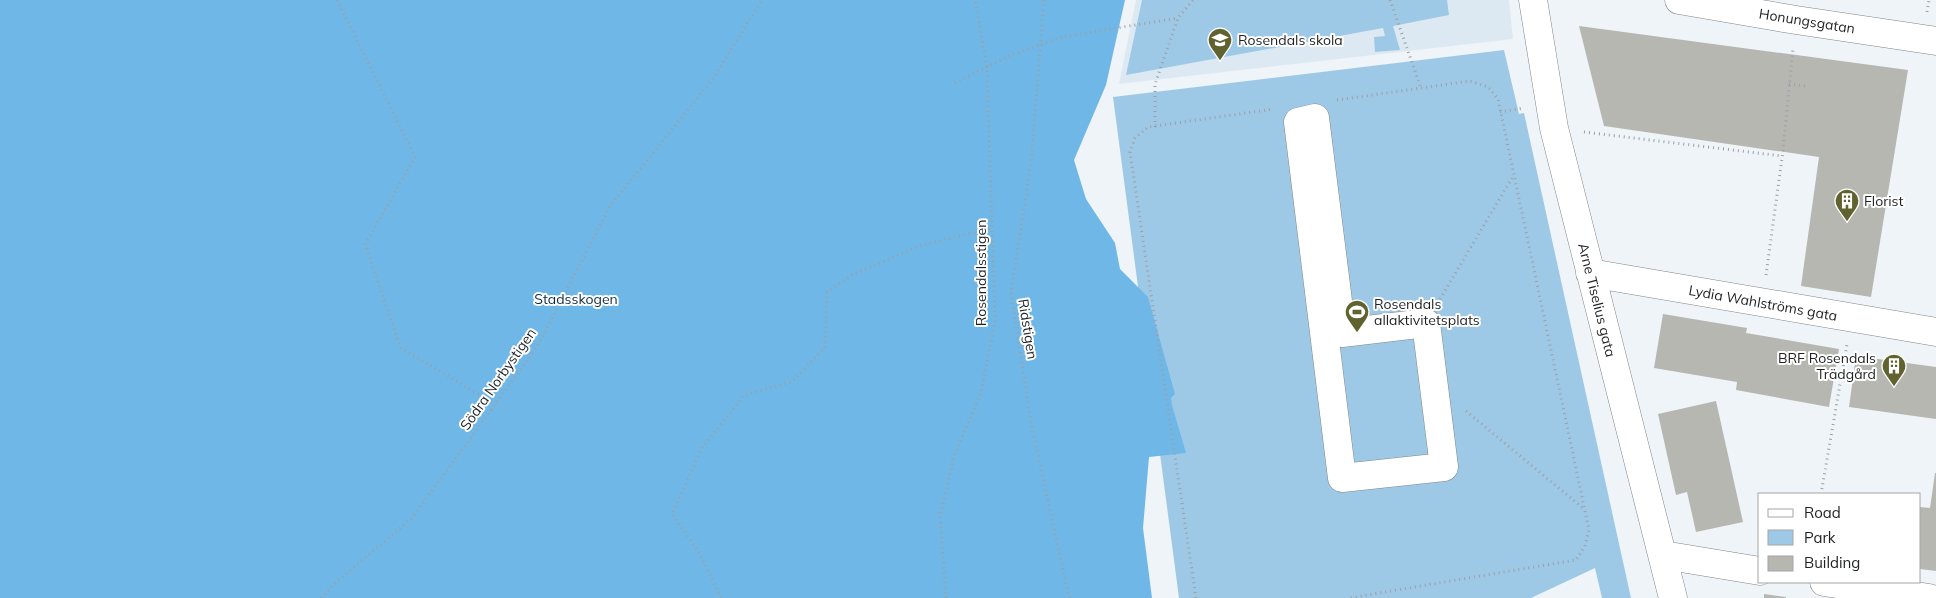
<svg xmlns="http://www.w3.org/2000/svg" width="1936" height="598" viewBox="0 0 1936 598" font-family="Mulish,sans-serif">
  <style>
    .built { fill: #dce9f2 }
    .green { fill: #9ec9e6 }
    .forest { fill: #6fb7e6 }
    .building { fill: #b7b7b1 }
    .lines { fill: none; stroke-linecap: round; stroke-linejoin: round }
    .street-casing { stroke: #818689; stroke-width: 29 }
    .path { stroke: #9ca0a4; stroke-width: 3; stroke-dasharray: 1 4; stroke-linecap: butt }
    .street { stroke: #fff; stroke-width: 28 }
    .labels { text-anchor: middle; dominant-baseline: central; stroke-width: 4; stroke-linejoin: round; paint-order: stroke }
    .street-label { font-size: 14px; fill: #1e2022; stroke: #fff }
    .poi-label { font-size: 14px; fill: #1e2022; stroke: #fff; text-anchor: start }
    .park-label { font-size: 14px; fill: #0c2d40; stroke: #fff }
  </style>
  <rect width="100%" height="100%" fill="#eef4f8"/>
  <path class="built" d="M1136,0h373l4,39 -394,45z"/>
  <path class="green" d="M1142,0h305l2,15 -56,11 7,24 -25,2 -1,-15 11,-1 -2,-8 -257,47z
    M1504,50l15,64 5,-1 107,485h-29l-7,-30 -64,30h-352l-66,-501z"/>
  <path class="forest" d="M0,0h1125l-19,85 -32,75 12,39 29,44 5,26 28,28 27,97 -4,4 1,7 14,48 -37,4 -6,71 9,70h-1152z"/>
  <path class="building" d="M1579,26l329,44 -37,227 -70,-11 18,-129 -215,-31z
    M1663,314l84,14 -1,5 93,16 -10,58 -93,-17 1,-8 -83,-14z
    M1856,356l80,11v52l-87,-12z
    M1716,401l27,121 -47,10 -9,-40 -11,3 -18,-81z
    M1935,473h1v98l-16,-2v-62l10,1z
    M1764,594l22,3v1h-22z"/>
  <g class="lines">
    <defs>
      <path id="street" d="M1533,0l21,128 119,470
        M1679,0l117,20 140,21
        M1315,118l27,215 84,-10 18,144 -102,11 -44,-356z
        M1590,273l346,59
        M1663,555l97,16
        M1824,582l105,16"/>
    </defs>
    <use href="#street" class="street-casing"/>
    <path class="path" d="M337,0l78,157 -50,88 36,103 94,56
      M1044,0l-13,163 -20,129 20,130 38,176
      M1390,0l31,88
      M1927,12l2,-12
      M955,83l56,-28 51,-18 116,-19
      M1789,84l17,2
      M1337,100l133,-19 18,6 10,12 91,431 -4,16 -9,14 -227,38
      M1500,112l24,-4
      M1155,127v-43l23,-66 15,-18
      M1584,132l198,24
      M1766,275l17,-124 10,-103
      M1440,299l72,-121
      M1466,411l118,98
      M1821,494l26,-150
      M321,598l11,-12 80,-68 125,-171 73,-141 102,-126 50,-80
      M721,598l-22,-46 -27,-38 30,-66 42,-53 48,-13 33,-35 2,-55 25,-17 70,-30 70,-17
      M946,598l-6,-82 14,-60 27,-63 14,-72 -8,-254 -12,-67
      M1196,598l-66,-446 5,-14 13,-11 126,-18"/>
    <use href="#street" class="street"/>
  </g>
  <defs>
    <symbol id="school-pin" viewBox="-11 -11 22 30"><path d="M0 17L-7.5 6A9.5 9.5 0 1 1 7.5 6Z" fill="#60622f" stroke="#fff"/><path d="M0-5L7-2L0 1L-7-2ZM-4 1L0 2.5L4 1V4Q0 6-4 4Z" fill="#fff"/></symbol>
    <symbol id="building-pin" viewBox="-11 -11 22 30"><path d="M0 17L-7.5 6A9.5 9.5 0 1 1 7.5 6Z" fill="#60622f" stroke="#fff"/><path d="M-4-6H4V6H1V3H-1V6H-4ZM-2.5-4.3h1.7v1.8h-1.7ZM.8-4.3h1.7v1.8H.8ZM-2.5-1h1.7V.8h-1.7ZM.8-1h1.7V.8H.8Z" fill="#fff"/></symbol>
    <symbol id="stadium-pin" viewBox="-11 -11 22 30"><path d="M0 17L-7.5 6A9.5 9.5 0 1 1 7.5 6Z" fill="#60622f" stroke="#fff"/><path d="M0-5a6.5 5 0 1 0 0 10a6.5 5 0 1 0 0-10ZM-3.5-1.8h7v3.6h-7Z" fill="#fff"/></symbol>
  </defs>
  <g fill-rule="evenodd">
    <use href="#school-pin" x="1206" y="26" width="28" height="38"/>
    <use href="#building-pin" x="1833" y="187" width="28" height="38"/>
    <use href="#stadium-pin" x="1343" y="298" width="28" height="38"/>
    <use href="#building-pin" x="1880" y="352" width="28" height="38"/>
  </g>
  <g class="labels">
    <g class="street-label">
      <text transform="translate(1807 21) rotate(9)">Honungsgatan</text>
      <text transform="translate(981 273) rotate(-90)">Rosendalsstigen</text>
      <text transform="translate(1597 300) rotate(76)">Arne Tiselius gata</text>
      <text transform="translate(1763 303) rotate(10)">Lydia Wahlströms gata</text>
      <text transform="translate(1028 329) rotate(81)">Ridstigen</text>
      <text transform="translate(498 379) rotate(-55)">Södra Norbystigen</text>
    </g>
    <g class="poi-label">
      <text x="1238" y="40">Rosendals skola</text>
      <text x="1864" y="201">Florist</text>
      <text x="1374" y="304">Rosendals<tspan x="1374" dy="16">allaktivitetsplats</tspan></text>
      <text x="1876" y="358" text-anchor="end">BRF Rosendals<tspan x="1876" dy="16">Trädgård</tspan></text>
    </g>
    <g class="park-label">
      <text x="576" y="299">Stadsskogen</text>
    </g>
  </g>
  <rect x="1758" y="493" width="162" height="90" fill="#ffffff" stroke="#a5a6a7"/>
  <rect x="1768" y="509" width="25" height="8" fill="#ffffff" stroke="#a5a6a7"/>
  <text x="1804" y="518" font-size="15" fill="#1e2022">Road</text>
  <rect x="1768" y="530" width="25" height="15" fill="#9ec9e6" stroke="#a5a6a7"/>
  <text x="1804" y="543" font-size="15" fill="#1e2022">Park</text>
  <rect x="1768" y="556" width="25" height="15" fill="#b7b7b1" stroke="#a5a6a7"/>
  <text x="1804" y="568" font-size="15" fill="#1e2022">Building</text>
</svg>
